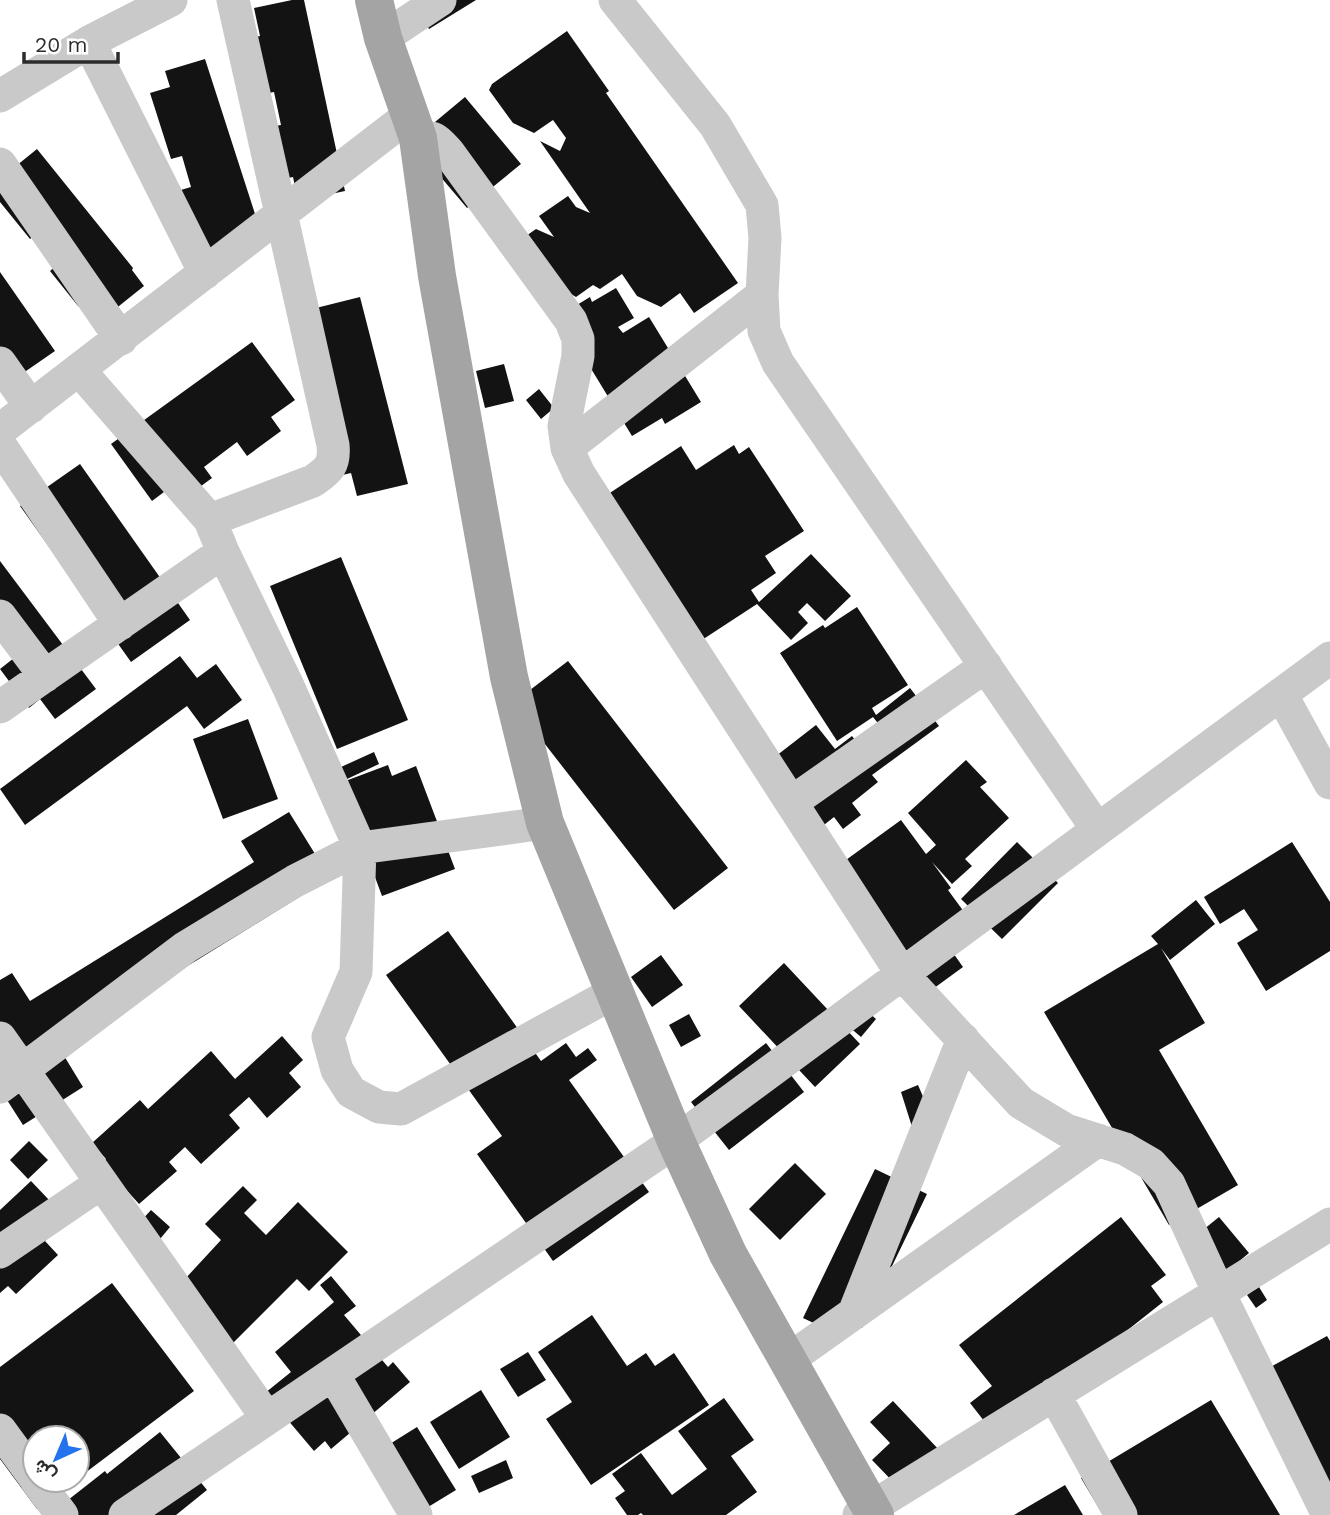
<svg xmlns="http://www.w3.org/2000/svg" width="1330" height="1515" viewBox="0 0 1330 1515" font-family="'Work Sans',Vazirmatn,sans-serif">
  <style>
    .building { fill: #131313 }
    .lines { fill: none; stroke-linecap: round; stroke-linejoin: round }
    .minor { stroke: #c9c9c9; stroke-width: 33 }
    .major { stroke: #a4a4a4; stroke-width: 38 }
  </style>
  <rect width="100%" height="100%" fill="#fff"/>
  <path class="building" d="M292,0h12l41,191 -47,10 -5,-24 -14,3 -12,-53 14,-2 -7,-33 -15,3 -12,-56 13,-3 -6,-28z
    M426,0h50l-47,29 -14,-22z
    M567,31l42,60 -3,2 132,190 -44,30 -14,-20 -19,14 -24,-11 -15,-22 -22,15 -7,-4 -17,12 -73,-45 33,-23 18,8 -15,-21 29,-20 8,11 14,6 -50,-72 20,10 6,-13 -13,-18 -19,13 -21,-10 -24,-33 3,-6z
    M205,59l60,186 -56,18 -35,-71 17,-5 -9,-31 -11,3 -21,-66 20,-6 -5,-16z
    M465,97l56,67 -54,44 -56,-66z
    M37,149l96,119 -1,2 12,16 -40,32 -26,-12 -28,-35 13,-11 -23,-29 -10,8 -30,-37v-23z
    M0,272l55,79 -55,38z
    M616,288l18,30 -16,9 5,6 26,-16 52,85 -36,22 -3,-6 -30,18 -73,-120 31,-19 2,5z
    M360,297l48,187 -51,12 -6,-23 -13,3 -38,-164z
    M252,342l43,58 -24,17 10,14 -34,25 -10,-14 -33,25 8,11 -34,25 -10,-14 -16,12 -41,-57z
    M504,364l10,37 -29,7 -9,-37z
    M539,389l15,19 -13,11 -15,-19z
    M734,445l5,9 10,-7 55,84 -39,25 11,17 -25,17 8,12 52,-48 40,42 -26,25 -18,-18 -9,9 10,11 -17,17 -34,-36 -78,51 -95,-145 97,-64 15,24z
    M80,464l110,156 -59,42 -111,-156z
    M341,557l67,163 -71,29 -67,-163z
    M0,561l96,128 -41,30 -15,-20 -11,9 -29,-39 14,-11 -14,-19z
    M857,607l51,78 -36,23 4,7 34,-27 29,38 -67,49 6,7 -26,21 9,12 -18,14 -9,-12 -24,19 -52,-66 58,-45 19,24 17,-13 10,13 22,-18 -11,-14 -36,24 -57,-88 43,-28 2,3z
    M180,656l17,22 19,-14 26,36 -38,29 -17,-23 -162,119 -25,-36z
    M568,661l160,207 -54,42 -161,-207z
    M248,719l30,80 -55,20 -30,-80z
    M374,752l5,12 -32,15 -6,-12z
    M966,760l21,22 -7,5 29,31 -44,41 7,7 -20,18 -20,-22 19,26 -3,2 30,41 -27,19 12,17 -37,27 -98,-121 73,-53 25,34 10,-9 -28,-32z
    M388,765l4,11 24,-10 39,103 -73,27 -42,-113z
    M289,812l41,66 -272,168 25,41 -60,38 -23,-36v-109l12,-7 18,28 224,-139 -13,-21z
    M1017,842l41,41 -56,56 -41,-40z
    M1292,842l38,60v49l-64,40 -29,-48 21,-13 -14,-21 -24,15 -16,-27z
    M1196,900l19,24 -45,36 -9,-12 44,75 -46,27 79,135 -69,40 -125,-213 114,-68 -7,-8z
    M448,931l93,130 25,-18 10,14 12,-9 9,12 -28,20 80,112 -96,69 -76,-107 25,-18 -116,-161z
    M661,955l22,30 -31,22 -21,-30z
    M784,963l76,81 -45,43 -76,-81z
    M849,995l27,24 -15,18 -27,-23z
    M689,1014l12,22 -20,11 -12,-22z
    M282,1036l21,24 -14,13 12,14 -34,31 -18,-21 -20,18 11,13 -39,36 -16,-17 -16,15 8,9 -38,33 -17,-19 -29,-14 13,-12 -14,-16 48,-43 8,9 63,-58 24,28z
    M766,1043l38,49 -75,58 -38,-48z
    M918,1085l16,37 -21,8 -12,-38z
    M29,1141l19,19 -20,19 -18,-19z
    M795,1163l31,31 -46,46 -31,-31z
    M875,1169l52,25 -65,134 -15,-7 -6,15 -38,-18z
    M31,1181l37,39 -23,21 13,14 -42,39 -8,-8 -8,7v-83z
    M243,1186l14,14 -13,13 22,22 32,-33 50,50 -39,39 -12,-12 -78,78 -47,-64 49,-53 -16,-16z
    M151,1210l19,17 -10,12 -20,-17z
    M1121,1217l45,58 -15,11 12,16 -168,133 -25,-32 22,-17 -33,-41z
    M1219,1217l30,36 -36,30 -30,-37z
    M331,1276l25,30 -12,9 44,52 5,-5 17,20 -79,67 -6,-8 -11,10 -49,-58 26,-21 -16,-20 59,-50 -14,-17z
    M112,1283l82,108 -117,88v-41h-42v42h41l-39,29 -37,-50v-92z
    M1259,1287l8,13 -11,8 -9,-13z
    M592,1315l35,51 19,-13 9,13 19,-13 35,52 -118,80 -45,-66 26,-17 -34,-50z
    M1327,1336l3,5v163l-83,-124z
    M528,1352l18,28 -28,17 -18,-28z
    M481,1390l29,47 -51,32 -29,-47z
    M724,1398l30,42 -23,16 26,36 -31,23h-83l-2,-2 -3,2h-11l-12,-17 10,-7 -13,-17 29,-21 31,42 35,-26 -29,-38z
    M1211,1400l69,115h-177l-22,-37z
    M893,1401l48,51 -40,38 -29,-30 18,-17 -20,-21z
    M417,1427l39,63 -41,25 -46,-58z
    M160,1432l47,58 -31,25h-118l-4,-4 51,-40 2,3z
    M506,1460l7,18 -34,15 -8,-17z
    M1065,1485l18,30h-69z"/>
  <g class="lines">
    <path class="minor" d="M615,0l100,125 47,80 3,33 -3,57 2,36 14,32 319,466
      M383,38l57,-38
      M89,42l82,-42
      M0,96l89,-54 116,231
      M418,138c17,-3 20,3 31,15l122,168 7,18v17l-14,70 3,22 12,26 323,500 119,129 45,27 59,19 26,15 18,20 49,107 110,224
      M0,164l121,175
      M0,363l31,44
      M80,371l130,149 13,32 65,134 72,162 -4,124 -28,65 9,33 14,22 28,15 22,2 214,-117
      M0,430l411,-316
      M0,445l120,179
      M567,448l195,-153
      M210,520l103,-39c16,-11 22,-16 20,-36l-100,-445
      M0,616l45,60
      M1281,694l49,89
      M0,707l223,-155
      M792,802l194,-136
      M0,1038l267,380
      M0,1087l186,-140 109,-66 65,-33 185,-25
      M0,1252l101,-69
      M854,1313l109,-274
      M788,1360l310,-220
      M333,1374l83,141
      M1054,1394l67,121
      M0,1430l35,48
      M36,1480l26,35
      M125,1515l551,-374 654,-483
      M859,1515l471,-291"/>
    <path class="major" d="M374,0l9,38 35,100 19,138 72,401 36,146 131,318 52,113 147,261"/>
  </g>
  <g transform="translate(56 1459) rotate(224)"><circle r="33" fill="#ffffff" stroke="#ababab" stroke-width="2"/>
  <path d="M0-5L12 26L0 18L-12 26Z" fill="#2472ed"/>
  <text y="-10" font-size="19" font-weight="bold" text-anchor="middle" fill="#2c2c2c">ش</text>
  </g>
  <path d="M24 52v10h94v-10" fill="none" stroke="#2c2c2c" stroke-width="3.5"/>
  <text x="35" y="52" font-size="21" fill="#2c2c2c" stroke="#ffffff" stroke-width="5" paint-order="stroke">20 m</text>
</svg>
